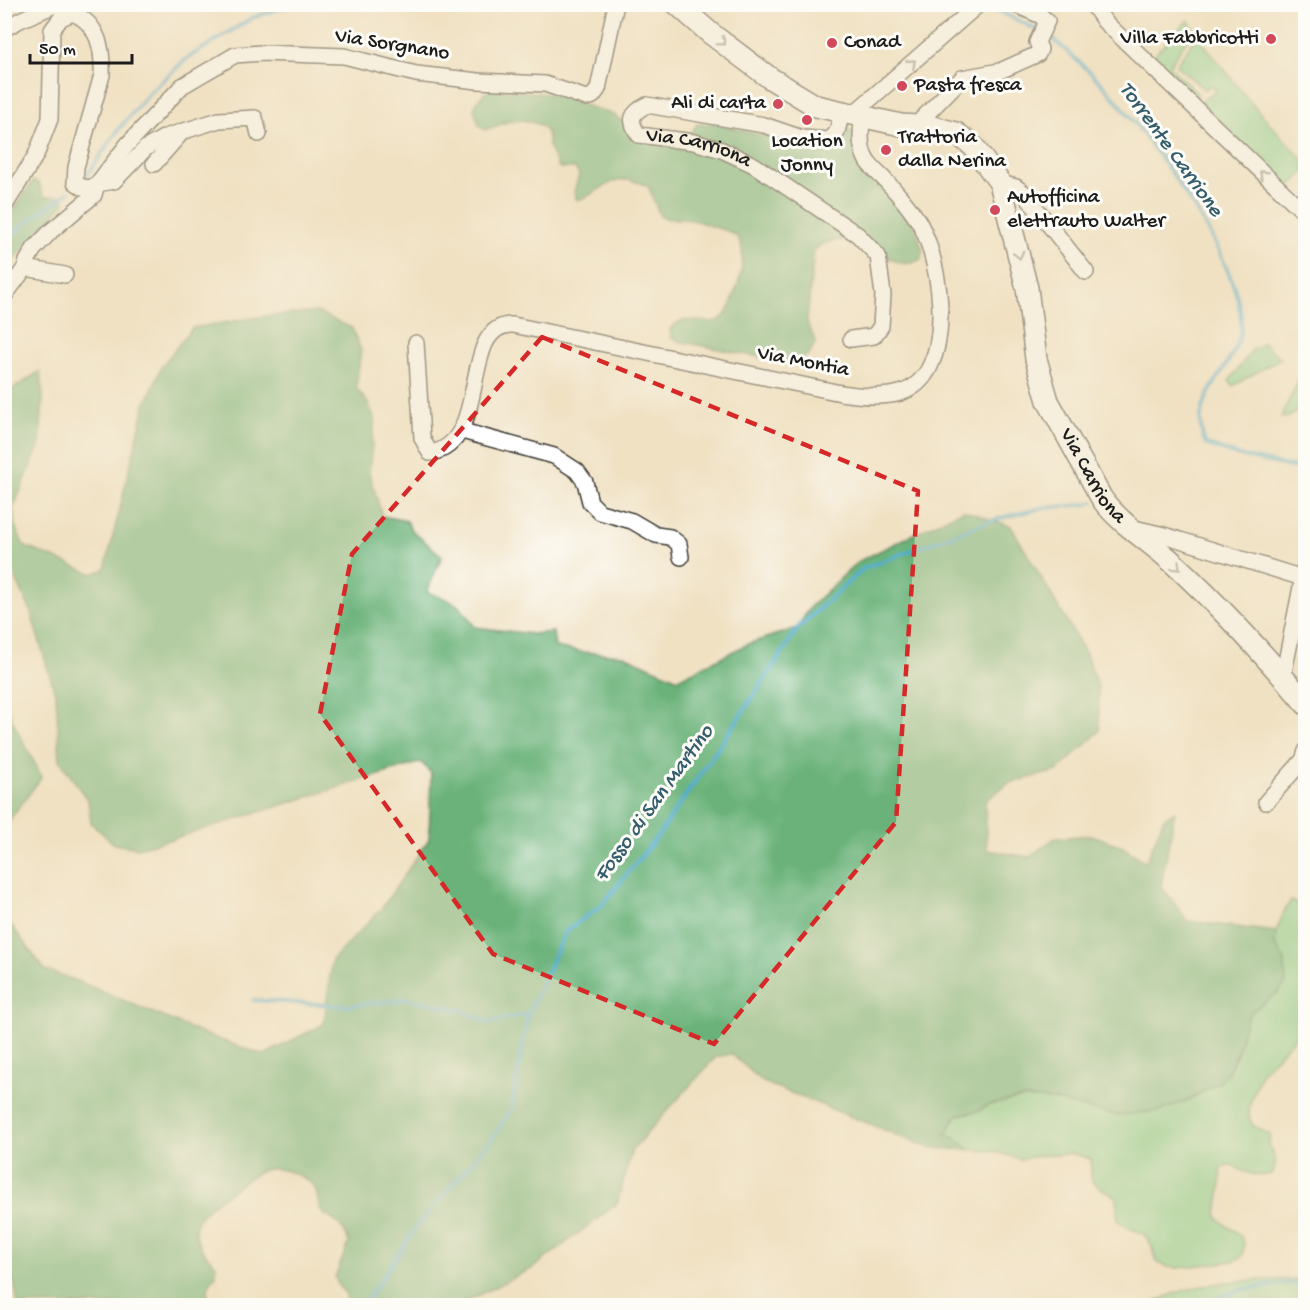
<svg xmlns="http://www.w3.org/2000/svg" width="1310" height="1310" viewBox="0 0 1310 1310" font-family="'Gochi Hand',sans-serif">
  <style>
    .green { fill: #83cf8e; stroke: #507655; stroke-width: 1.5 }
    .forest { fill: #6ab279; stroke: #43674a; stroke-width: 1.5 }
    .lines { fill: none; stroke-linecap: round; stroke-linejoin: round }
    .stream { stroke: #50acce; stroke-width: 4 }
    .minor-casing { stroke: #3c3a35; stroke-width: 18 }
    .secondary-casing { stroke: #3c3a35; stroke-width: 24 }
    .minor { stroke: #fff; stroke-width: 15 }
    .secondary { stroke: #fff; stroke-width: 21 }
    .oneway { stroke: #999 }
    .marked { fill: none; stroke: #d62828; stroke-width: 4.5; stroke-dasharray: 12 8; stroke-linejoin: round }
    .poi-dot { fill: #d1495b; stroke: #fdfcf7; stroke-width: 2 }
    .labels { text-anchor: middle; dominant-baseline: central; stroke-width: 6; stroke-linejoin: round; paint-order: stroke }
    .poi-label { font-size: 21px; fill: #1c1c1c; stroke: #fdfcf7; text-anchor: start }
    .street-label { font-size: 21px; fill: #1c1c1c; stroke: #fdfcf7 }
    .water-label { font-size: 22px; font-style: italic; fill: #335d6c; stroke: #fdfcf7 }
  </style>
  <rect width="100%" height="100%" fill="#fdfcf7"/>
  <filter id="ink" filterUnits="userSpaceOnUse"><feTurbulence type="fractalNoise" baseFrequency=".0167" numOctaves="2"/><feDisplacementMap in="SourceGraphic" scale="12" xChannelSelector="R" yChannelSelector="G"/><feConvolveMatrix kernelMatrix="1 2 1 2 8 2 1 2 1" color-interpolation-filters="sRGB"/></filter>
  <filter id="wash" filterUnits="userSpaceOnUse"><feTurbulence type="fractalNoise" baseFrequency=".008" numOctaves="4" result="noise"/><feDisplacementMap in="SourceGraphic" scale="24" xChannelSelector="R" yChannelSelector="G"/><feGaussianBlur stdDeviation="1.35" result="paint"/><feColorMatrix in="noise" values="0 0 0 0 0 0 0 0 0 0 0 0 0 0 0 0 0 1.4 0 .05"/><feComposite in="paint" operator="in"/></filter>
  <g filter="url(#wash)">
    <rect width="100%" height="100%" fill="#f0e1c3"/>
    <path class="green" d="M1188,20l6,9 -25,37 29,28 -3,5 -45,-40z
      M1197,35l54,68 54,59v9l-16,17 -90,-85 17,-13 -5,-5 -6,5 -29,-25z
      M1263,343l18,15 -48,28 -4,-5 25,-33 3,1z
      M1305,367v39l-16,11h-8z
      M1291,901l14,5v121l-44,46 -11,30 -1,12 3,10 18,10 -1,10 7,17 -3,11c-14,6 -31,-1 -43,-9l-9,4c2,16 -3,33 -4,49 13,16 33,13 25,40l-8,4 -57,7 -10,-1 -10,-5c-2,-8 -6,-21 -13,-27 -7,-6 -16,-4 -26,-14l-2,-24 -17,-10 -8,-7v-21l-20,-6 -11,2 -10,-1 -29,5 -28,-8 -23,-1 -16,-13 -9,-2 12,-20 21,-4 11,-6 33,-7 32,2 54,14 81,-14 30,-18 8,-8 10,-21 9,-33 6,-9 27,-19 6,-30 -10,-19 1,-11 9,-23z
      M1305,1279v26h-21l-32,-7 -2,7h-100c41,-26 107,-25 155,-26z"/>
    <path class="forest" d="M489,89l64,5 61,21 13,10 61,13 9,-14 16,-1 109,27 10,-1 6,-7 6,-14 8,3 38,63 25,33 8,24 -2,8c-27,15 -38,-12 -59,-18 -9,-3 -19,-2 -28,0 -9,1 -14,3 -20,10l-7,69 2,8 7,14 -8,13 -14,9 -116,-23 -7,-3 -1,-8c11,-18 28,-5 46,-9 14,-4 16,-22 21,-34 4,-11 9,-38 1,-49 -5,-7 -17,-9 -25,-11 -7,-3 -14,-6 -22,-7 -11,-2 -21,1 -31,-4l-12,-30c-7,-3 -15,-6 -23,-6 -18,-1 -31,17 -48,20l-3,-8 5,-17 -4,-7h-16l-11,-22v-9l-3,-8 -7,-5 -15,-4 -16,2 -22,8 -6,-5 -5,-16 3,-8z
      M33,181l6,2 5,14 16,-1 5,7 -53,59 -7,19v-58z
      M317,312l35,16 9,22 -5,38 12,15 7,17 -6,52 13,44 25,5 4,9 31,26 -15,36c28,10 32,10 48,35l57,7 21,-2 2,15 27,5 42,3 54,24 70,-35 49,-16 14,-22 48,-45 104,-51 48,16 74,126 13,35 2,44 -43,40 -48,12 -24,18 2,49 42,7 26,-19 37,-3 27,10 27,17 18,-44 11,-7 -14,75 27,35 88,11 -1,11 10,18 1,22 -7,9 -27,19 -6,9 -9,33 -10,21 -8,8 -30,18 -29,11 -41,4 -11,-1 -54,-14 -32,-2 -33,7 -11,6 -21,4 -12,20 9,2 16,13 -40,-2 -167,-66 -32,-28 -15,3 -84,93 -15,54 -84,64 -70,35 -1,2h-116v-11l-7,-7 -4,-10 14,-35c-3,-10 -9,-19 -19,-24 -3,-2 -5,-3 -7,-5 -11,-12 2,-22 -18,-34 -11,-6 -27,-13 -40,-9 -12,4 -24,14 -35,22 -35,24 -50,39 -14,73v10c-8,10 -11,18 -6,30h-192l-4,-22 -10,-17 1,-349 40,53 30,10 126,53 63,22 60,-31 8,-64 49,-51 48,-70 2,-66 -10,-11 -252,78 -31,8 -24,-4 -23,-21 -3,-22 -28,-40 -4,-65 -27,-89 -20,-42 -4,1v-172l35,-23 3,26 -3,47 -27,65 3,19 8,18 69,28 12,-5 40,-164 17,-39 30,-38 73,-12z
      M4,694l8,26 30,57 -37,49z"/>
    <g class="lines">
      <path class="stream" d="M984,6l17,6 38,19
        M1046,35l6,3c14,13 30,26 44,40 43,43 158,196 144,257 -7,30 -43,60 -39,91 0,6 3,12 4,18l35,12 66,14
        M85,178l33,-48 33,-39 35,-32 66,-41 40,-14
        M4,243l19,-18 46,-33
        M253,1000l95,6 59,-7 54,11 26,12 41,-8
        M363,1306l57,-84 70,-80 21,-31 17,-97 37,-82 37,-27 58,-72 95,-139 43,-66 66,-60 129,-48 49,-12 47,-4 4,-2
        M1187,1306l58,-17 61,-8"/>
    </g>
  </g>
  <g filter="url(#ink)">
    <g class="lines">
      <defs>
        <g id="minor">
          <path d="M1092,4l13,18 201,192"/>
          <path d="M4,29l16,-9 37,-16"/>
          <path id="s1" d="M842,112l-5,20 -7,8 -28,-2 -38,-13 -117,-20c-16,8 -19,15 -8,30l55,7 28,8 32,15 104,70 20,21 5,39 -2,31 -7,10 -23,3"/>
          <path d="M852,115l127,-111"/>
          <path d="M916,125l46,-47 38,-7 38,-17 2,-5 -3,-7 10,-21 -6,-5 -27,-12"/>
          <path d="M154,164l29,-33"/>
          <path d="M1000,183l16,4 8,6 62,79"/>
          <path d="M4,207l32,-52 14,-36 2,-89 9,-12 12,-5c26,11 30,37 29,62l-26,92 -1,15 7,5 8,1 7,-4 30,-39 55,-59 53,-31 27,-2 82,3 72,18 62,7 67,3 41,14 7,-2 5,-7 18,-85"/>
          <path d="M25,268l40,7"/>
          <path d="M5,295l20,-27 2,-7 7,-12 17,-18 43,-36 3,-11 17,-3 32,-33 19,-11 54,-17 36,-2 4,16"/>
          <path d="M416,343l6,95 8,15c62,-9 28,-130 83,-128l328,68c19,3 41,5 59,0 58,-17 42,-129 20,-169 -8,-14 -25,-34 -37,-46 -5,-5 -12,-11 -16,-17 -8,-14 -7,-29 -4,-44"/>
          <path d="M462,431l92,25 23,15 8,11 5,20 10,10 32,9 24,14 14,2 9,7 2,13"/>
          <path d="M1134,528l30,7 142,44"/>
          <path d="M1283,677l23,-115"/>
          <path d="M1266,802l37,-42 3,-9"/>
        </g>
        <g id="secondary">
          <path id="s2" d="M677,4l33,29 60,45 46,28 85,19 32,2 23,6 17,13 27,37 27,105 9,71 12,42 54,98c18,25 46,41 68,61 49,45 93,93 136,144"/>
        </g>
      </defs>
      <use href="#minor" class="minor-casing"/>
      <use href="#secondary" class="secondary-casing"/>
      <use href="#minor" class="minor"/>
      <use href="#secondary" class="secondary"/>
    </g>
    <defs><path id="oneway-chevron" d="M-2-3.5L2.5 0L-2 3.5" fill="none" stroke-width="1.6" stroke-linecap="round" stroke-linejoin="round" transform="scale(1.5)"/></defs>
    <g class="oneway">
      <use href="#oneway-chevron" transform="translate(722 42) rotate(37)"/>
      <use href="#oneway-chevron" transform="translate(912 63) rotate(-41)"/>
      <use href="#oneway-chevron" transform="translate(1263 174) rotate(-137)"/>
      <use href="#oneway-chevron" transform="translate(1019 255) rotate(76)"/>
      <use href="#oneway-chevron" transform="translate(1177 567) rotate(44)"/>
    </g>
  </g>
  <path d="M0 0H1310V1310H0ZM542,337l376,154 -22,331 -182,222 -221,-90 -173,-240 32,-160z" fill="#f0e1c3" fill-opacity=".55" fill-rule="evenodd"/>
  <path class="marked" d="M542,337l376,154 -22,331 -182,222 -221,-90 -173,-240 32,-160z"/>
  <g class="poi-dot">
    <circle cx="1271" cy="39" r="6"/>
    <circle cx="832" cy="43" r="6"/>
    <circle cx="902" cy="86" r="6"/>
    <circle cx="778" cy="104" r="6"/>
    <circle cx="807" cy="120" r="6"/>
    <circle cx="886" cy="150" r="6"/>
    <circle cx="995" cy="210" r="6"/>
  </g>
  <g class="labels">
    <g class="poi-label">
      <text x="1259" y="39" text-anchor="end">Villa Fabbricotti</text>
      <text x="844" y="43">Conad</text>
      <text x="914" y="86">Pasta fresca</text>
      <text x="766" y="104" text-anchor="end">Ali di carta</text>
      <text x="898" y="138">Trattoria<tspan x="898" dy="24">dalla Nerina</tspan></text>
      <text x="807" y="142" text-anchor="middle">Location<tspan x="807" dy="24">Jonny</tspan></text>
      <text x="1007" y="198">Autofficina<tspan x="1007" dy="24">elettrauto Walter</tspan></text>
    </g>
    <g class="street-label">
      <text transform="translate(392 46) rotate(9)">Via Sorgnano</text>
      <text stroke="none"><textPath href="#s1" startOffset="318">Via Carriona</textPath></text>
      <text transform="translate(803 363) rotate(11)">Via Montia</text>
      <text stroke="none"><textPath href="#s2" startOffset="694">Via Carriona</textPath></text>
    </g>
    <g class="water-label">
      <text transform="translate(1170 150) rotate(54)">Torrente Carrione</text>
      <text transform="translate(655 804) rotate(-54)">Fosso di San Martino</text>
    </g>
  </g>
  <rect width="1310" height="1310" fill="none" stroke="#fdfcf7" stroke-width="24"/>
  <path d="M30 54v9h102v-9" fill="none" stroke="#1c1c1c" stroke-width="3"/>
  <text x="39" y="54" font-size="18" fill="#1c1c1c" stroke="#fdfcf7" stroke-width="4.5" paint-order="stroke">50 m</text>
</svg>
